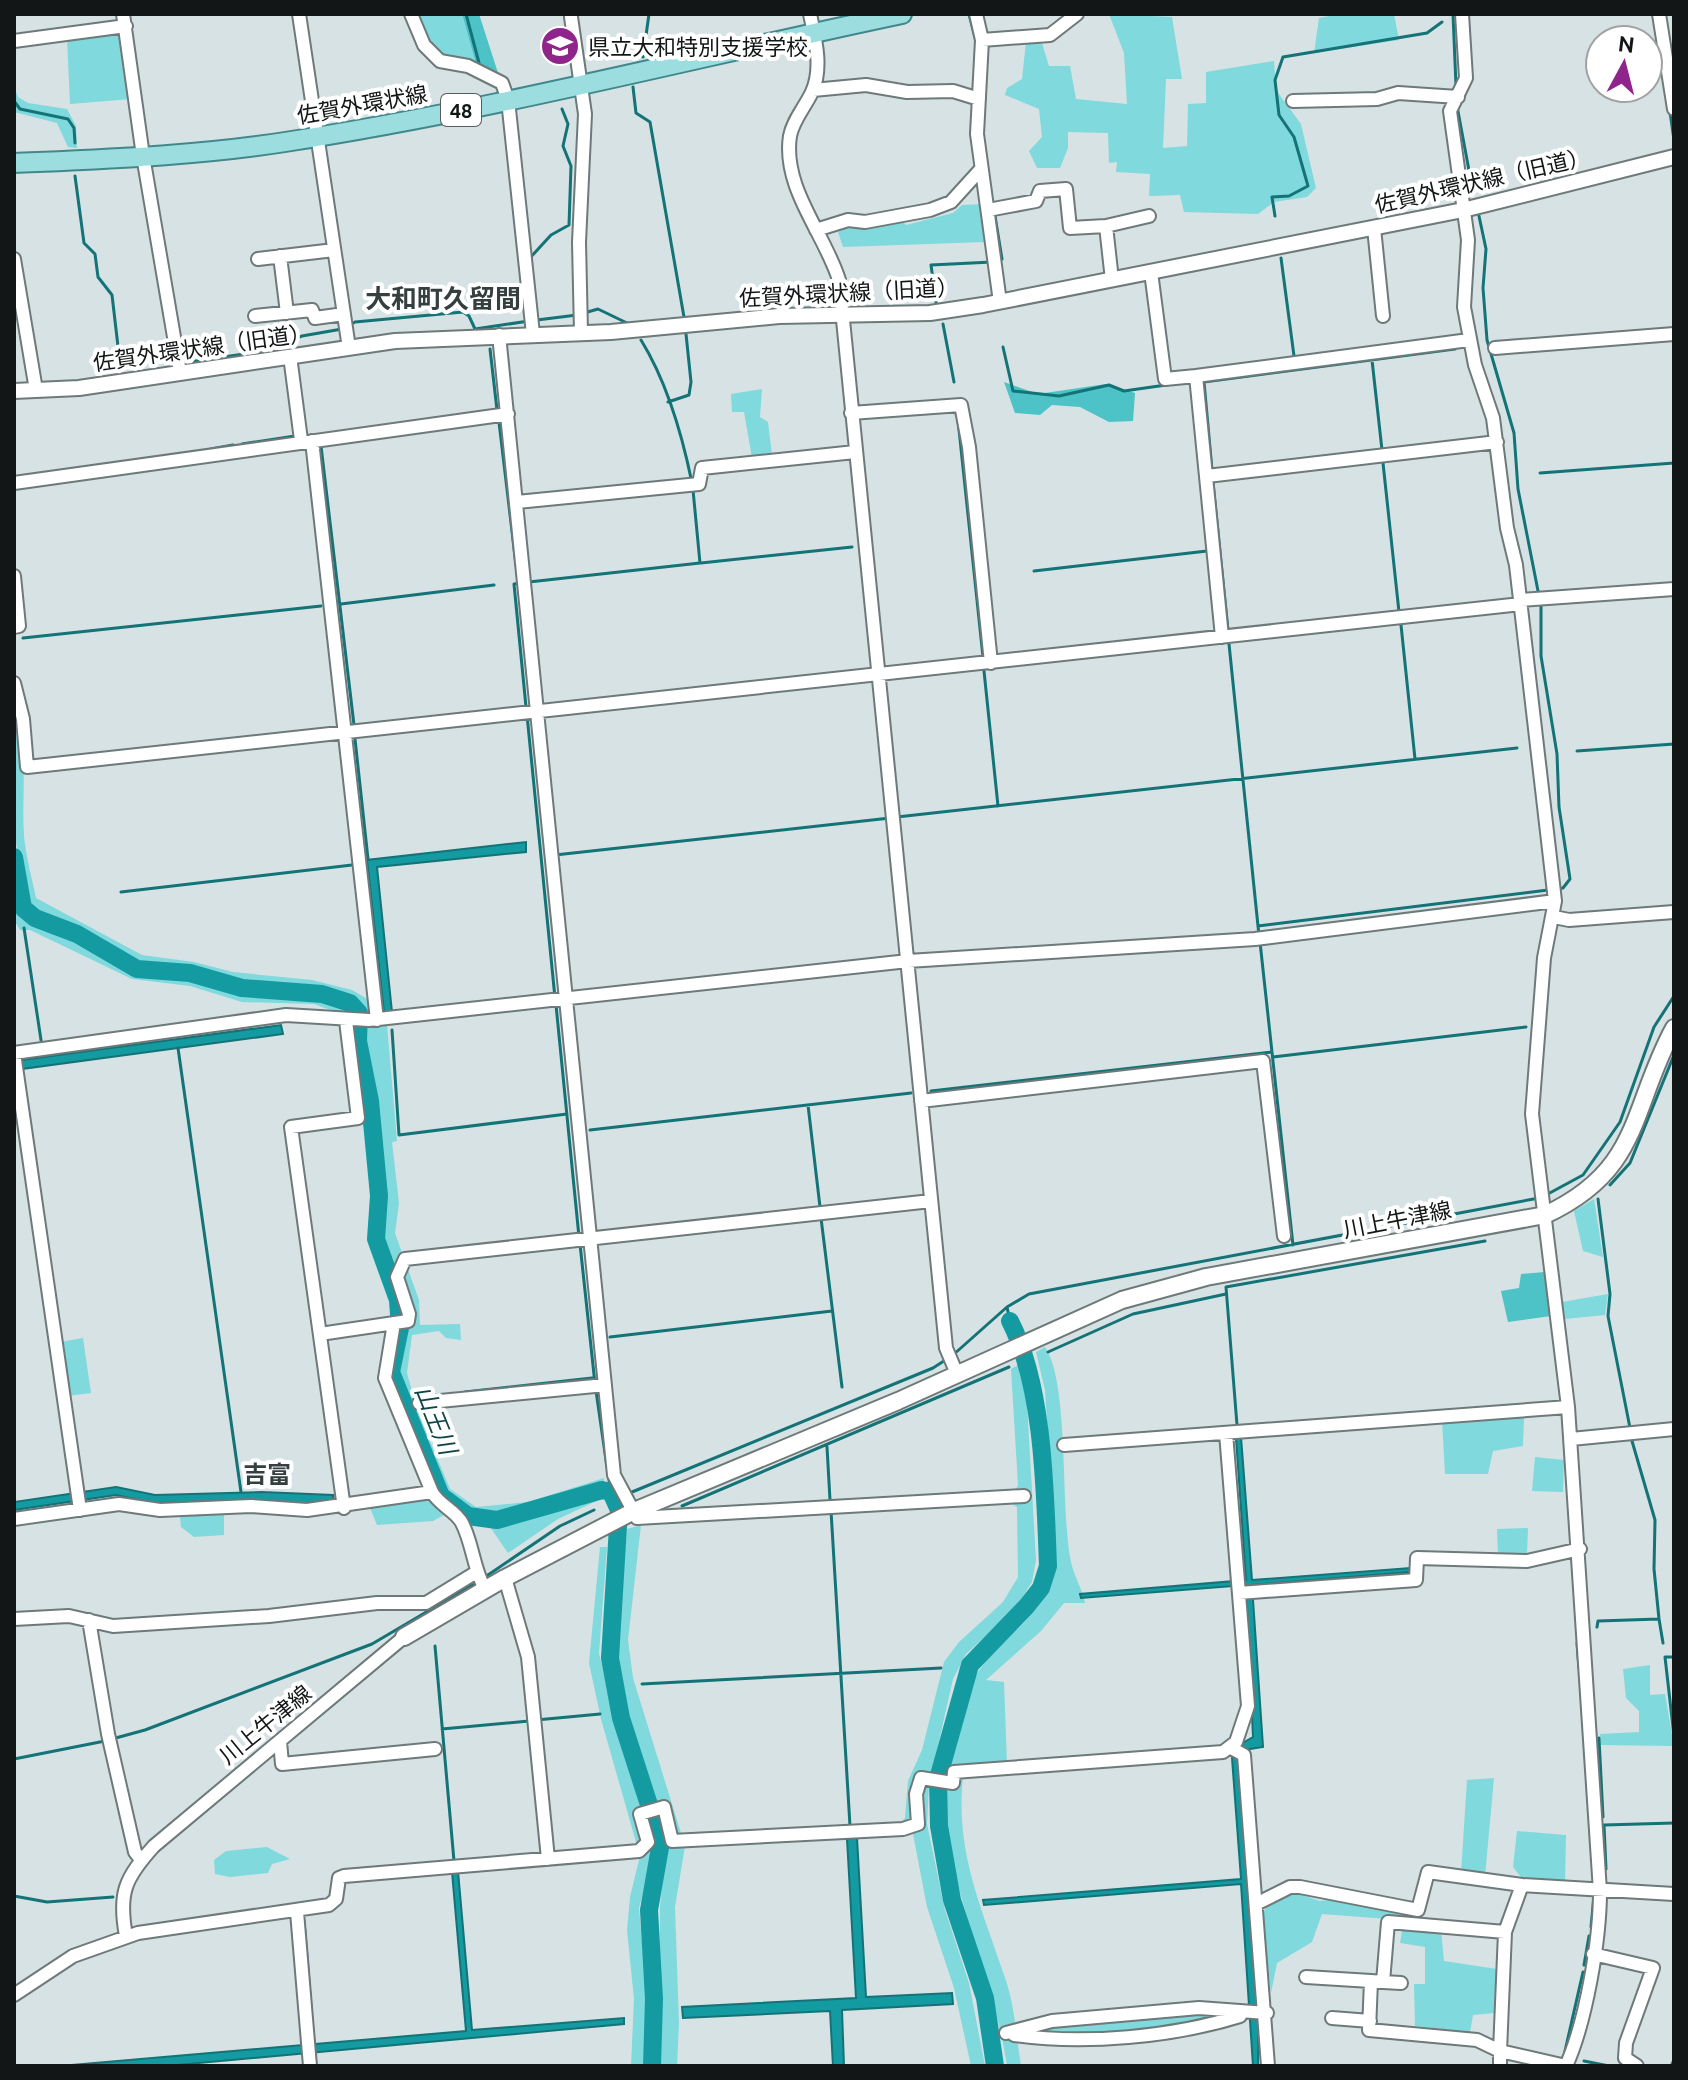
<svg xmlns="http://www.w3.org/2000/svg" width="1688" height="2080" viewBox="0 0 1688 2080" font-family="Ubuntu,'Noto Sans JP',sans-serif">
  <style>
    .green { fill: #80d9dd }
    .forest { fill: #4dc2c7 }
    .water { fill: #139ba1; stroke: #137377; stroke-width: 2 }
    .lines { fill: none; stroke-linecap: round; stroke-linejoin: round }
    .stream { stroke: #137377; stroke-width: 3 }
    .river { stroke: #139ba1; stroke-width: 18 }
    .minor-casing { stroke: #6e7979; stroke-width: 16 }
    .tertiary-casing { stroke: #6e7979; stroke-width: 18 }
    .secondary-casing { stroke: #6e7979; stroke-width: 20 }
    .primary-casing { stroke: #41888c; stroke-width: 22 }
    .minor { stroke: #fff; stroke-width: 12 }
    .tertiary { stroke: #fff; stroke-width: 14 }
    .secondary { stroke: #fff; stroke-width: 16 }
    .primary { stroke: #9cdde0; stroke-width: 18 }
    .labels { text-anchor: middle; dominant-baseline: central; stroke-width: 8; stroke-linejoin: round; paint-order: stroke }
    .shield { fill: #fff; stroke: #595c5c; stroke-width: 2 }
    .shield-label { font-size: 20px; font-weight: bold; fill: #121616 }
    .poi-label { font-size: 22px; fill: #121616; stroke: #fff; text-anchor: start }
    .street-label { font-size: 22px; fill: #121616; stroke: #fff }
    .water-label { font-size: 24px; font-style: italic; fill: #104547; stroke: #fff }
    .neighbourhood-label { font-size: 24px; font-weight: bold; fill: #353f3f; stroke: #fff }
    .quarter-label { font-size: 26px; font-weight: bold; fill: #353f3f; stroke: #fff }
  </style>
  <rect width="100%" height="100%" fill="#d6e2e3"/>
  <path class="green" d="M415,14h47l14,50c-42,-8 -44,-11 -61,-50z
    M1109,14l63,3 10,62h-16l-3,69 24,-2 1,-42 18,-1v-31l68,-11 2,29 25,34 15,64 -9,9 -33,5 -16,12 -74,-2 -4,-17 -31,1 1,-22 -34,-2 1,-10 -8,1 -1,-30 -40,-1v16l-8,20h-23l-8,-17 13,-14 -3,-28 -34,-14 2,-7 15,-9 4,-37 15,-2 8,26h21l6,33 51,5 -3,-51z
    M1340,14h54l5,26 -85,13 5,-35z
    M121,31l10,68 -61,5 -3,-65z
    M14,86l4,11 10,6 39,6 9,17 1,22 -9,-1 -11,-24 -43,-11z
    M983,204l5,24 -5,5 1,9 -141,5 -5,-15 9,-6 53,-7 6,6 47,-12 9,-8z
    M762,389l-2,28 8,5 4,33 -20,3 -8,-46h-12l-1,-18z
    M14,699c16,44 7,91 10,137 2,21 8,42 12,62l106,57 52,7 39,10 79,8 40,10 17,10 3,12 -7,1 -13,-15 -36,-11 -72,-4 -49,-14 -54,-4 -61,-34 -44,-19 -10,-10 -11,-65z
    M14,881l5,26 8,11 46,18 63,34 50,7 55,15 81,5 24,9 7,9h-17l-3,-4 -19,-7 -72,-2 -52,-16 -58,-7 -102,-49h-10l-6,-10z
    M365,1025h22l10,116 -5,1 7,61 -4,30 24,67 1,25 40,-1 1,16 -15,-2 -7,-7 -27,4 -5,38 10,37 33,79 26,18 52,-5 76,-24v8l-95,26 -36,1 -28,-20 -51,-121 11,-59 -25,-77 3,-40 -9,-99 -11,-56z
    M1594,1199l9,58 -20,-6 -9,-40z
    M1608,1294l-3,21 -40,4 -3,-17z
    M83,1338l8,55 -24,3 -7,-54z
    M1045,1347c25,37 15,164 26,215 3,14 11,26 14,41h-21l-23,28 -55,49 18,2 3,82 -44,13c-8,74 18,129 41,198 11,30 12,60 17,91h-14c-12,-83 -51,-158 -60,-241 -4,-36 10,-98 21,-132 18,-55 80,-66 88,-133l-11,-170 -9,-38z
    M1020,1364l6,22 10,174 -4,22 -17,27 -49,45 -13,25 -24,106 -2,39 18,86 24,73 16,83h-14l-17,-78 -27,-81 -14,-73h-13l-1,-10 6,-6 3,-37 14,-31 22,-88 15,-20 44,-40 15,-25 -1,-70 -8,-5 9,-17 -7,-116z
    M1524,1417l-1,29 -30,5 -5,23h-43l-3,-54z
    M1535,1457l29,3 -1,32 -31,-1z
    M599,1494l6,3 -47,22 -50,34 -20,-29 43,-6z
    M428,1498l16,17 -11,6 -56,4 -7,-17z
    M224,1513v22l-30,2 -13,-10 -1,-10z
    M641,1525l-13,115 5,38 52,168 -10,61 4,116 -2,43h-18l1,-160 7,-66 -36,-113 -13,-58 -1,-25 10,-115z
    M1528,1528l-1,27 -29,1 -1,-27z
    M600,1547h7l-8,107 53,191v15l-13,48 8,90 -1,68h-15l3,-67 -7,-69 3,-33 10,-41 -39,-137 -12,-56z
    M1650,1665v30l15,-1 9,52 -73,-1 -1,-11 39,-2v-21l-13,-13 -3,-29z
    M1494,1778l-9,98 -24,-3 6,-93z
    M1517,1831l49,4 -1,50 -41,-4 -11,-14z
    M267,1847l23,12 -18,5 -4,9 -38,4 -15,-3 -1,-14 12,-9z
    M1290,1891l30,10 24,-3 73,17 -3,6 -92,-7 -10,28 -35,21 -6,30 -9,-79 9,-14z
    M1403,1925l38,5 3,31 53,8 -2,44 -22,2 -3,17 -55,-6 -1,-42h11v-37l-25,-4z
    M1200,2011l26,3c-52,20 -147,26 -203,20l31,-10z"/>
  <path class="forest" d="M462,14h17l20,62 -23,-12z
    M1004,382l34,12 68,-10 29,9 -2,28 -24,1 -29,-15 -28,-2 -12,10 -25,-2z
    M1545,1272l6,44 -43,6 -7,-31 18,-3 2,-14z"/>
  <path class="water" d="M526,842v10l-149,15 15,145h-8l-17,-152z
    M281,1025l2,9 -269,36v-9z
    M1241,1437l11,143 158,-12v4l-158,13 11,162 -19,3 -6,9 21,240 -1,67h-5l-12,-182 -257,21 -1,-5 258,-21 -9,-121 9,-14 12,-7 -7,-152 -165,13 -1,-4 166,-14 -10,-142z
    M116,1487l39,8 107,-3 71,3 1,7 -31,3 -42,-5 -107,3 -38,-8 -102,15v-8z
    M857,1838l9,159 86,-4 1,11 -111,6 2,56h-11l-3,-55 -147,7 -1,-11 174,-9 -9,-159z
    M458,1871l14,159 152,-12v6l-458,42h-106l406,-35 -14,-159z"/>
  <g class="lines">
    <path class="stream" d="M466,14l13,49
      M969,14l7,27
      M1453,14l3,72
      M643,57l6,-43
      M633,87l3,26 14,9 34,195
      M14,101l6,8 48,10 6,9 1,15
      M1457,106l16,86
      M1670,112l4,28
      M75,176l9,67 11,11 3,23 14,18 7,60 9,8 18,-4 28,3
      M995,216l7,43
      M1275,216l-3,-19 17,-1 19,-10 -14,-49 -15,-22 -4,-35 8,-23 144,-24 15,-11
      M1479,216l7,33 -3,39 4,52 27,93 4,56 21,107
      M1281,258l13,98
      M529,259l22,-24 18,-10 2,-59 -8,-20 5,-22 -6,-15
      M936,302l-5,-37 61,-3
      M584,313l14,-4 29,14
      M537,320l40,-5
      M943,324l11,58
      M348,326l7,-4 108,-10 6,4 6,13 54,-8
      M641,340c26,42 41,94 51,143
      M1003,347l10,44 46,5 50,-11 15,6 49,-7
      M490,349l7,61
      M1372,360l10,90
      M182,363l75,-11 45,-16 40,-7
      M668,402l21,-7 2,-13 -5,-48
      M958,420l25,237
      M499,422l17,143
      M242,444l53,-8
      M321,446l33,279
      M211,449l22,-4
      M189,453l12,-2
      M1383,463l16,149
      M1212,470l-8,-88 251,-33
      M1540,473l134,-10
      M1213,483l15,147
      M701,563l151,-16
      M1034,571l173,-20
      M529,582l171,-19 -7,-73
      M522,583l-8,1 12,123
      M341,604l153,-19
      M1541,604v52l16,98 2,53 11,72 -7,9 -7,1
      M1401,625l14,134
      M23,638l298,-32
      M1229,644l29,282
      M984,671l14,135
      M527,715l28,283
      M355,739l13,120
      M1577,751l97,-7
      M897,817l620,-69
      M555,855l335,-37
      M121,892l231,-27
      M24,928l17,112
      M1259,935l-1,-9 290,-36
      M1260,942l33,303
      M556,1005l23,232
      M392,1030l7,105 168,-21
      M178,1048l63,444
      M1273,1057l253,-30
      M931,1091l341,-39
      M808,1105l12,102
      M590,1130l321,-37
      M1610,1185l20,-22 44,-108
      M1546,1195l37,-20 37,-53 34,-95 20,-31
      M1598,1199l12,95 -2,22 22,112
      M821,1218l21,169
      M580,1244l15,140
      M1010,1321l-3,-14 22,-13 510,-96
      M610,1337l222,-26
      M1048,1352l85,-38 93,-20
      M953,1355l54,-48
      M596,1391l11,76
      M465,1392l127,-14
      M1237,1425l-11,-138 259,-46
      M827,1447l3,53
      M608,1474l3,18
      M632,1492l301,-124 14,-9
      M682,1506l327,-139
      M831,1511l19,315
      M485,1577l75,-51 34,-16
      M1659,1619l4,24
      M1597,1627l1,-6 61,-2 -5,-50 1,-49 -23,-79
      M1577,1643l2,25
      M435,1646l19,215
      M1674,1657h-9l9,79
      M642,1684l299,-16
      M536,1720l64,-6
      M442,1729l87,-8
      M1599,1738l4,79
      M112,1739l33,-9 227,-86 107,-63
      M14,1759l91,-18
      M1606,1869l-2,-44 70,-2
      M14,1896l33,6 66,-5
      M304,1921l10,123
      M1591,1927l3,-31
      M1584,1965l5,-29
      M1565,2051l18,-79
      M1584,2061l25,5
      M1672,2064l2,-4"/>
    <path class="river" d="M14,857l9,51 12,10 42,16 60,35 53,4 52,15 80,6 28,9 9,10 -1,28 12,60 9,95 -3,43 22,61 2,28 -9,44 50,124 27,20 29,4 105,-30 9,2 8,18 -9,148 11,60 40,124 -12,68 5,89 -2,67
      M995,2066l-10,-68 -33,-98 -13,-74 -1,-47 32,-114 56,-58 15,-19 7,-22c-3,-74 -4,-179 -38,-245"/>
    <defs>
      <path id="minor" d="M123,14l20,142 37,216
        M299,14l50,334
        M411,14l13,31 16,16 28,5 34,17 6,17 25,234
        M810,14c5,24 13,54 2,78 -7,15 -19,28 -22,44 -8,52 35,98 49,144l107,1068 11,26
        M976,14l6,26 -5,94 23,168
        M1462,14l4,64 -16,33 18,129 -4,67 11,58 18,53 14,110 9,37 39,336 -11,57 -12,156 36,293 32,484c0,49 -14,131 -34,175
        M1659,14l15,95
        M571,17l14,97 -6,128 2,90
        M982,40l68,-5 27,-21
        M14,41l112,-15
        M813,90l53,-5 41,7 46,-1 26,8
        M1293,101l84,-2 21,-6 60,4
        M988,210l48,-9 4,-10 26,-2 4,39 36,-2 43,-10
        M1106,226l6,54
        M1374,228l9,88
        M816,230l32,-10 17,2 65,-12 21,-8 30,-33
        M280,256l7,57
        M14,259l22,131
        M258,259l76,-9
        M1151,272l14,107 31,-3 26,261
        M255,316l57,-6 3,8 29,-4
        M499,335l115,1140 23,43 387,-22
        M1495,348l179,-14
        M290,356l11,84
        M1196,376l273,-36
        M851,413l110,-8 8,42 22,216
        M312,441l65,579
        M1207,476l290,-34
        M14,483l494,-69
        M517,502l182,-18 3,-16 153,-16
        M14,576l5,50 -5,1
        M1521,600l153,-11
        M14,683l9,36 4,48 1494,-163
        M1554,917l15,3 105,-8
        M921,1101l342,-40 21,175
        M394,1323l-9,55 47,114
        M320,1334l88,-13 1,-7 -12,-37 8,-18 526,-58
        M419,1403l186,-18
        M1571,1439l103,-10
        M1064,1445l504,-38
        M344,1508l-53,-381 67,-9 -12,-97
        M80,1510l-66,-457 272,-38 83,5 539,-59 347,-22 300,-38
        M14,1519l105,-15 41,6 91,-4 56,4 125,-18c7,13 24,19 30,31 11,21 11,45 23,66
        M505,1578l23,79 20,202
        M1239,1593l177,-13 1,-22 110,3 53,-12
        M14,1619l55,-3 44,10 156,-10 108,-13h49l49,-30
        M89,1620l19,114 27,118 6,8
        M280,1741l2,23 153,-15
        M1231,1748l13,7 24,311
        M1256,1904l34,-17h10l118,23 10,-38 94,13
        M297,1912l13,154
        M126,1936c-8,-43 -1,-58 28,-90l250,-209
        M1593,1954l60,14 -27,75 -1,15 12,8
        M1306,1977l65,4
        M1383,1982l18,1
        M14,1995l59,-39 65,-23 191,-28 7,-6 3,-21 5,-2 295,-25 9,-9 -8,-28 24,-7 8,34 231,-12 15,-5 -2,-30 5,-16 32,5 1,-11 269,-20 13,-10 12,-36 -22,-273
        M1332,2018l38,3
        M1006,2033l46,-12 147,-13 68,5
        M1014,2035c70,10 159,2 226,-19
        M1500,2066v-15l-23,-11 -108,-10 2,-49 12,1 5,-60 117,10
        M1566,2066l-66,-15 5,-119 17,-47 152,9"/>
      <path id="tertiary" d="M14,391l65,-3 316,-47 216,-9 168,-16 151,-3 53,-8 480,-95 211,-53"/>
      <path id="secondary" d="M404,1637l101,-59 127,-66 266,-111 224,-101 84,-23 339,-62c97,-45 85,-106 129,-187"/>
      <path id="primary" d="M14,163c90,-4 182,-7 271,-21 208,-32 412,-85 617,-128"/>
    </defs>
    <use href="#minor" class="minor-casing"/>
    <use href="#tertiary" class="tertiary-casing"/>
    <use href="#secondary" class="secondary-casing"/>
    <use href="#primary" class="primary-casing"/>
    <use href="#minor" class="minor"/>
    <use href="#tertiary" class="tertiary"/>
    <use href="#secondary" class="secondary"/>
    <use href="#primary" class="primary"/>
  </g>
  <defs>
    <symbol id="school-disc" viewBox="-11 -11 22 22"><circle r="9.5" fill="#8f258a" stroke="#fff"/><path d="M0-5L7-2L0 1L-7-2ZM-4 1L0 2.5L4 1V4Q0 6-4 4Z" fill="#fff"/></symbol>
  </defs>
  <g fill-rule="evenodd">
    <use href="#school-disc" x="538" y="24" width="44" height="44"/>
  </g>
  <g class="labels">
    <rect class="shield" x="441" y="94" width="40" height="32" rx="6"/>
    <g class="shield-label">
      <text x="461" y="110">48</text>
    </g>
    <g class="poi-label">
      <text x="588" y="46">県立大和特別支援学校</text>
    </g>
    <g class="street-label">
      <text transform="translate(362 104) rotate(-10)">佐賀外環状線</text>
      <text transform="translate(1482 180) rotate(-13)">佐賀外環状線（旧道）</text>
      <text transform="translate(849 292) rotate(-3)">佐賀外環状線（旧道）</text>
      <text transform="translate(202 347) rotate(-8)">佐賀外環状線（旧道）</text>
      <text transform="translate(1397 1219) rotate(-11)">川上牛津線</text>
      <text transform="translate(265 1724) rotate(-39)">川上牛津線</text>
    </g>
    <g class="water-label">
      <text transform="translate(436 1420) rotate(68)">山王川</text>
    </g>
    <g class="neighbourhood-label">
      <text x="267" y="1474">吉富</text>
    </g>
    <g class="quarter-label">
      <text x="443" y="298">大和町久留間</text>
    </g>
  </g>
  <rect width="1688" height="2080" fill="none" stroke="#121616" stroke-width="32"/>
  <g transform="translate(1624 64) rotate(7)"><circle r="38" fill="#ffffff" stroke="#a0a2a2" stroke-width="2"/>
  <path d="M0-6L14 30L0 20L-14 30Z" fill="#8f258a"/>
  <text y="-12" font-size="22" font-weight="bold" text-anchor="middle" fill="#121616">N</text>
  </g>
</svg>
